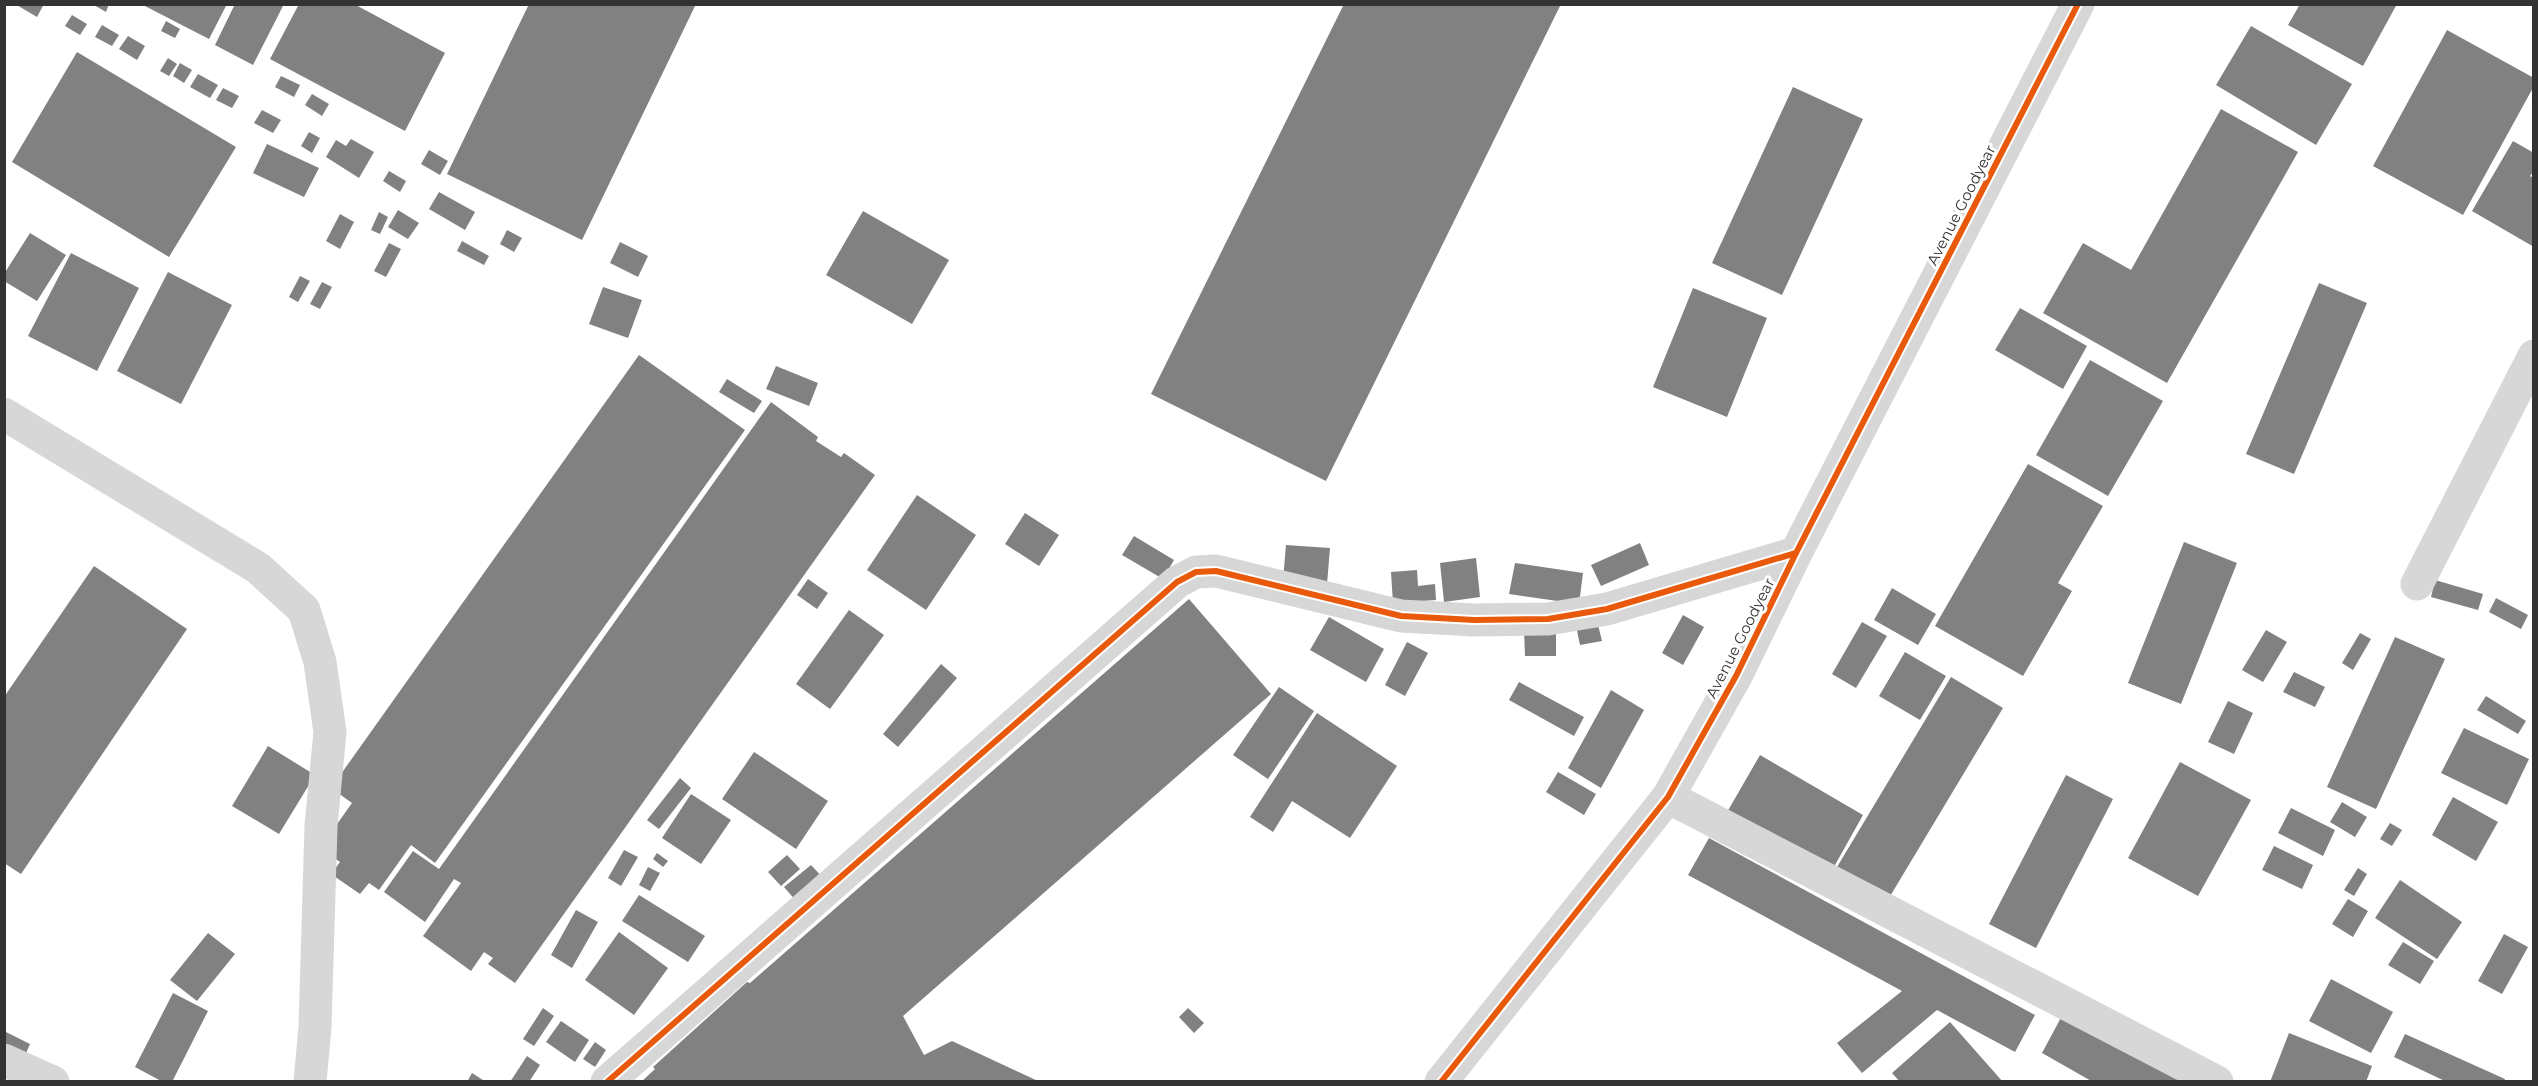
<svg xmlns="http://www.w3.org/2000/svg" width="2538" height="1086" viewBox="0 0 2538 1086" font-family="Montserrat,sans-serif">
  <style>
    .building { fill: #818181 }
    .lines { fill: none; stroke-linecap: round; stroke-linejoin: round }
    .minor { stroke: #d7d7d7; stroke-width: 33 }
    .cycleway-casing { stroke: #fff; stroke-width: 10 }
    .cycleway { stroke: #e8590c; stroke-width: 6 }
    .labels { text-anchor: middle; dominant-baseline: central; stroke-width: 6; stroke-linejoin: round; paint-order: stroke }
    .street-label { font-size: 15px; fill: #333; stroke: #fff }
  </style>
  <rect width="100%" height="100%" fill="#fff"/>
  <path class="building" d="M15,4h29l-7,13z
    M92,4h17l-3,8z
    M141,4h86l-18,35z
    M235,4h49l-31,61 -38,-20z
    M299,4h55l91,49 -40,78 -135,-72z
    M529,4h167l-114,236 -135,-66z
    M1344,4h217l-235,477 -175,-87z
    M2300,4h97l-34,62 -75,-41z
    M72,15l15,9 -7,11 -15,-9z
    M166,21l14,8 -5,9 -14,-7z
    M102,25l17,10 -7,11 -17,-9z
    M2251,26l101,58 -36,61 -100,-60z
    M2447,30l87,48v8l-71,129 -90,-49z
    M128,36l17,10 -8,14 -18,-11z
    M77,52l159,95 -67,110 -157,-95z
    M168,58l9,6 -8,12 -9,-5z
    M180,63l12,7 -8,13 -11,-7z
    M198,74l20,11 -8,13 -20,-11z
    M281,76l19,9 -6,12 -19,-10z
    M1793,87l70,32 -81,176 -70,-32z
    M223,88l16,8 -7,12 -16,-8z
    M312,94l17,10 -7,12 -17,-11z
    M2221,109l77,43 -131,231 -124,-70 40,-70 48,27z
    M262,110l19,10 -8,13 -19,-10z
    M309,132l11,6 -8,15 -11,-7z
    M351,139l23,13 -15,26 -33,-21 10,-17 10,6z
    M2513,141l21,12v18l-4,5 4,2v69l-62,-36z
    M267,144l52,24 -15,29 -51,-24z
    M429,150l19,11 -8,14 -19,-11z
    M389,171l17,10 -6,11 -17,-11z
    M439,192l36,20 -10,18 -36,-21z
    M398,210l21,13 -11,16 -20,-12z
    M863,211l86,49 -37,64 -86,-49z
    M379,212l9,5 -8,17 -9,-4z
    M340,214l14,8 -14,27 -14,-8z
    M507,230l15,8 -8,14 -14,-8z
    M30,233l36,22 -29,46 -33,-20v-7z
    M462,241l27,15 -5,9 -27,-14z
    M620,242l28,14 -10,21 -28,-14z
    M389,243l12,6 -15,28 -12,-6z
    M71,253l68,35 -42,83 -69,-35z
    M168,272l64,33 -51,99 -64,-33z
    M300,276l10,5 -12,21 -9,-5z
    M322,282l10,5 -12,22 -10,-5z
    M2319,283l48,20 -73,171 -48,-20z
    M603,287l39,13 -14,38 -39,-14z
    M1693,288l74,30 -40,99 -74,-30z
    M2020,308l67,38 -24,43 -68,-39z
    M639,355l106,75 -310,433 -24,-18 -32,45 -10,-7 -9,11 -29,-20 9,-12 -20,-14 32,-45 -21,-15z
    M2090,360l73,41 -55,95 -72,-41z
    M776,366l42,17 -9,23 -43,-17z
    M727,379l35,22 -8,12 -35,-21z
    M771,402l47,35 -2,4 25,16 3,-4 31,22 -360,508 -27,-19 5,-6 -9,-6 -13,19 -48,-35 38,-53 -7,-4 -29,43 -41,-30 29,-41 26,18z
    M2028,464l75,42 -45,77 14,8 -49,85 -88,-50z
    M917,495l59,40 -50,75 -59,-40z
    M1025,513l34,22 -20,31 -34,-22z
    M1134,536l40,24 -11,19 -41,-24z
    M2184,542l53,21 -56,141 -53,-21z
    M1640,543l9,22 -48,21 -10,-21z
    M1286,545l44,3 -3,36 -44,-4z
    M1476,558l4,39 -36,5 -4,-39z
    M1515,563l68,10 -4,31 -70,-10z
    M94,566l93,63 -166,245 -17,-11v-166z
    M1417,570l1,16 17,-2 1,16 -43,3 -2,-31z
    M808,579l20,14 -11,16 -20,-14z
    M2435,580l48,14 -5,16 -47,-13z
    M1892,588l44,26 -18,31 -44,-25z
    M2496,598l32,17 -7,14 -32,-17z
    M1189,599l82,95 -368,322 21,39 28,-14 88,41h-399l14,-13 -2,-2 94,-85 3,1z
    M849,610l35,25 -54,74 -34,-25z
    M1683,615l21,12 -21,38 -21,-12z
    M1329,617l55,32 -18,33 -56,-32z
    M1596,617l6,24 -22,4 -5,-24z
    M1862,622l25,14 -31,52 -24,-14z
    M1524,629h32v27h-31z
    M2266,630l21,12 -24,40 -21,-12z
    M2360,633l11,6 -18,31 -11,-7z
    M2395,637l50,22 -69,150 -49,-22z
    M1407,642l21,11 -23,43 -20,-11z
    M1905,652l41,24 -26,44 -41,-24z
    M941,664l16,14 -59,69 -15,-13z
    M2294,672l31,15 -10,20 -32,-15z
    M1951,677l52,31 -114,190 -52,-31z
    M1519,682l65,35 -10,19 -65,-36z
    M1279,687l35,24 -46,68 -35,-24z
    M1611,690l33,20 -43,78 -33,-20z
    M2486,696l40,25 -8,13 -41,-24z
    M2228,701l25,12 -19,41 -26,-12z
    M1317,713l80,53 -47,72 -58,-37 -19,31 -23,-15z
    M2464,728l65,31 -22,46 -66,-32z
    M268,746l47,29 -36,59 -47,-28z
    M754,752l74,49 -32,48 -74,-50z
    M1760,755l103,60 -33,59 -104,-60z
    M2180,762l71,38 -53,96 -70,-38z
    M1558,772l38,22 -12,21 -38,-23z
    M2066,775l47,24 -77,149 -47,-24z
    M680,778l11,10 -32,41 -12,-9z
    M691,794l40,26 -30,44 -39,-26z
    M2453,797l45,25 -22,39 -44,-26z
    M2342,802l25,15 -12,20 -25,-15z
    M2291,808l44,22 -12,26 -45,-23z
    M2390,823l12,7 -10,16 -12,-7z
    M1709,838l326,177 -20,37 -78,-42 -75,63 -25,-30 65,-52 -214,-116z
    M2274,846l39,19 -11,24 -40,-19z
    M624,850l14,7 -17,29 -13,-8z
    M657,853l11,8 -5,6 -10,-8z
    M787,855l13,14 -19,17 -13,-14z
    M811,865l13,14 -27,23 -13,-15z
    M648,867l12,6 -10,18 -11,-6z
    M2358,868l9,6 -13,22 -10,-6z
    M2400,880l62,42 -25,37 -62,-41z
    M639,895l66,41 -17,26 -66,-41z
    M2348,899l20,12 -15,26 -21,-13z
    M576,910l22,12 -26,46 -21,-13z
    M619,932l49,36 -34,47 -49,-35z
    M208,933l27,21 -38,47 -27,-21z
    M2504,934l24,13 -26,47 -24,-13z
    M2403,942l31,19 -14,23 -32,-19z
    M2331,979l62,33 -22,41 -62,-32z
    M173,993l35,18 -36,71h-9l-28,-15z
    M543,1008l11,8 -20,30 -11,-7z
    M1188,1008l16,15 -10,10 -15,-16z
    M2064,1012l126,70h-97l-51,-29z
    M561,1021l28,19 -14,22 -29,-20z
    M1950,1022l53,60h-103l-8,-9z
    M4,1031l26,13 -6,14 -20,-9z
    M2289,1033l83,33 -6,16h-96z
    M2405,1034l100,45 -1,3h-57l-53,-25z
    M595,1042l11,8 -11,17 -12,-8z
    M527,1056l13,9 -11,17h-19z
    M472,1073l14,9h-19z"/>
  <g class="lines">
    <path class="minor" d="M4,414l254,154 46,42 16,52 10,70 -9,94 -6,201 -5,55
      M2417,584l117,-228
      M1668,797l549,285
      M4,1060l49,22
      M607,1082l570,-500 19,-10 20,-1 185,45 73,4 74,-1 59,-10 189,-56
      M1441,1082l227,-285 68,-121 60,-123 282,-549"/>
    <defs>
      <path id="cycleway" d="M607,1082l570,-500 19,-10 20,-1 185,45 73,4 74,-1 59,-10 189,-56
        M1441,1082l227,-285 68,-121 60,-123 282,-549"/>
    </defs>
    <use href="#cycleway" class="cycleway-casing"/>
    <use href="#cycleway" class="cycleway"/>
  </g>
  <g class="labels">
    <g class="street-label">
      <text transform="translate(1961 205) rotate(-63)">Avenue Goodyear</text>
      <text transform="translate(1740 638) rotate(-63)">Avenue Goodyear</text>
    </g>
  </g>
  <rect width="2538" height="1086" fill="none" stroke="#333333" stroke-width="12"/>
</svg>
